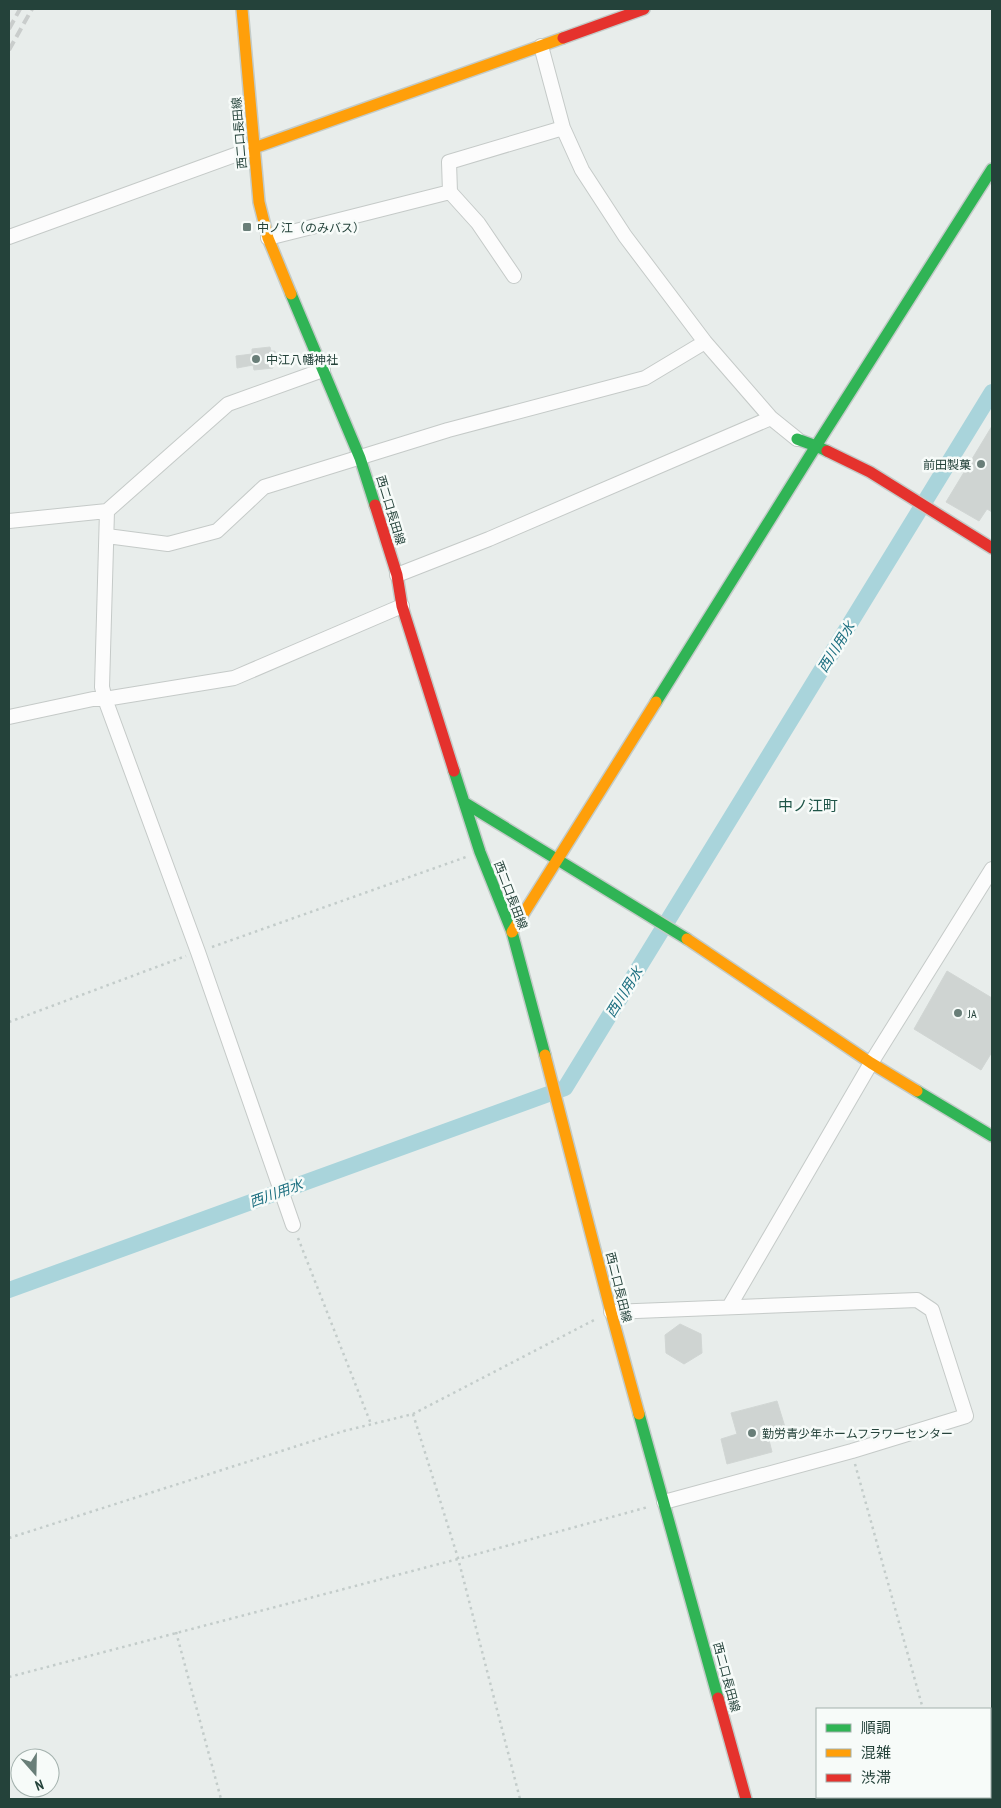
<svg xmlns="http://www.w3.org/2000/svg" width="1001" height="1808" viewBox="0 0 1001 1808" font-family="'PT Sans Narrow','Noto Sans JP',sans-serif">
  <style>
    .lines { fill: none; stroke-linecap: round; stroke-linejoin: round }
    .canal { stroke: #a9d4db; stroke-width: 16 }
    .building { fill: #cfd4d2; stroke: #d1d6d4 }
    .street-casing { stroke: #c5cac8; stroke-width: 16 }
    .fast-casing { stroke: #c3cbc8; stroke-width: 14 }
    .slow-casing { stroke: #c3cbc8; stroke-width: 14 }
    .jam-casing { stroke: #c3cbc8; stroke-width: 14 }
    .path { stroke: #c3ccca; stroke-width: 2.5; stroke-dasharray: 2.5 4; stroke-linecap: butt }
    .street { stroke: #fcfcfc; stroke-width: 14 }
    .fast { stroke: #30b455; stroke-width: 11 }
    .slow { stroke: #ff9f0a; stroke-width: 11 }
    .jam { stroke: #e5322d; stroke-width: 11 }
    .rail { stroke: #c9cdcc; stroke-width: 4; stroke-dasharray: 10 5; stroke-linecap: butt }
    .poi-dot { fill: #697e78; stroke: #f7fbf9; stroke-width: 2 }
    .labels { text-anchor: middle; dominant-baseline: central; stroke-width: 5; stroke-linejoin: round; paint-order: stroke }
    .street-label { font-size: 12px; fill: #24423a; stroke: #f7fbf9 }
    .poi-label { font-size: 12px; fill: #24423a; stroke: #f7fbf9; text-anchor: start }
    .water-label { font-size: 14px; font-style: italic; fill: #1c6f80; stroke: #f7fbf9 }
    .quarter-label { font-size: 15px; fill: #1f5548; stroke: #f7fbf9 }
  </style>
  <rect width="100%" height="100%" fill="#e8edeb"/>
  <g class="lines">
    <path class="canal" d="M9,1290l556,-202 427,-696"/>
  </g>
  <path class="building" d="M270,347l1,4h4l1,12h-4l1,5 -19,2 -1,-5 -16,3 -1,-12 16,-2v-5z
    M992,426v86l-5,-3 -8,12 -33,-19z
    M947,971l45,27v54l-11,18 -67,-41z
    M680,1324l21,10 1,19 -18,11 -18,-11 -1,-18z
    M777,1401l8,26 -18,5 5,20 -45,12 -6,-25 16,-5 -6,-21z"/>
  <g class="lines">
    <defs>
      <path id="street" d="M541,46l22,82 19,42 43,66 80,106 66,76 26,21
        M450,192l28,31 36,53
        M9,237l245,-89
        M268,238l182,-46 -1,-30 114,-34
        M107,511l121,-107 95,-34
        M9,521l98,-10 -5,176 3,12 93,253 95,273
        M107,536l61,8 49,-13 47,-44 184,-57 197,-52 60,-36
        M397,575l92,-36 282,-121
        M9,717l84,-18h12l129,-21 168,-72
        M729,1307l142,-244 121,-194
        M611,1312l306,-12 15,10 34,106 -114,35 -188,51"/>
      <path id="fast" d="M291,294l69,164 15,47
        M797,439l19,7 176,-277
        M656,702l160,-256 11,5
        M454,771l26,81 32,80 33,123
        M465,803l222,136
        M917,1091l75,45
        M639,1414l79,284"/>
      <path id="slow" d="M242,9l17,193 9,36 23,56
        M254,148l309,-110
        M512,932l144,-230
        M687,939l184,124 46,28
        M545,1055l66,257 28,102"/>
      <path id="jam" d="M563,38l81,-29
        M827,451l43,21 122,76
        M375,505l22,70 5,31 52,165
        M718,1698l28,101"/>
    </defs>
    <use href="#street" class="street-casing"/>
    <use href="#fast" class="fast-casing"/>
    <use href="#slow" class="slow-casing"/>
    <use href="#jam" class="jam-casing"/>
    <path class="path" d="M212,947l254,-90
      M9,1022l177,-66
      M298,1238l73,186
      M413,1414l45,144 62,241
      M855,1464l68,245
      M9,1538l335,-107 69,-17 183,-95
      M176,1632l45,167
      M9,1677l468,-123 171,-47
      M990,1785l2,-1
      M947,1797v2
      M935,1799l9,-2"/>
    <use href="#street" class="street"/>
    <use href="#fast" class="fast"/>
    <use href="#slow" class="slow"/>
    <use href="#jam" class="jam"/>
    <path class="rail" d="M9,29l11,-20
      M9,50l23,-41"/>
  </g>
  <g class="poi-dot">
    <rect x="242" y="222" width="10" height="10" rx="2.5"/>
    <circle cx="256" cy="359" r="5"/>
    <circle cx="981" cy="464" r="5"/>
    <circle cx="958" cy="1013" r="5"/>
    <circle cx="752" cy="1433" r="5"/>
  </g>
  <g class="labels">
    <g class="street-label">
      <text transform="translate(239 133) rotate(-95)">西二口長田線</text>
      <text transform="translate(391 510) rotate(73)">西二口長田線</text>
      <text transform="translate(511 895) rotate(69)">西二口長田線</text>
      <text transform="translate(619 1287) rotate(76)">西二口長田線</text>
      <text transform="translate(727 1677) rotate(75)">西二口長田線</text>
    </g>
    <g class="poi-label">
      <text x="257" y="227">中ノ江（のみバス）</text>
      <text x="266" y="359">中江八幡神社</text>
      <text x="971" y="464" text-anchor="end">前田製菓</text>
      <text x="968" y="1013">JA</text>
      <text x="762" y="1433">勤労青少年ホームフラワーセンター</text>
    </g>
    <g class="water-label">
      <text transform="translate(836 647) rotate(-58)">西川用水</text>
      <text transform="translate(624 992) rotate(-58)">西川用水</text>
      <text transform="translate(276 1193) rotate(-20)">西川用水</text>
    </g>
    <g class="quarter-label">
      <text x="808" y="805">中ノ江町</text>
    </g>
  </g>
  <rect width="1001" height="1808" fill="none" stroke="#24423a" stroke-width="20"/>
  <rect x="816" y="1708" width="175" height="90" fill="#f7fbf9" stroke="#a3b1ad"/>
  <rect x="826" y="1724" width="25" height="8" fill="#30b455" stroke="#a3b1ad"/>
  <text x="861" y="1733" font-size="15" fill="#24423a">順調</text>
  <rect x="826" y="1749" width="25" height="8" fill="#ff9f0a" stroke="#a3b1ad"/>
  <text x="861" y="1758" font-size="15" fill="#24423a">混雑</text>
  <rect x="826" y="1774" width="25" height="8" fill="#e5322d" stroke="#a3b1ad"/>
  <text x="861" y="1783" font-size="15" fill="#24423a">渋滞</text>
  <g transform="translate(35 1773) rotate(160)"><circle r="24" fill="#f7fbf9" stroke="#a3b1ad"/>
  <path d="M0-4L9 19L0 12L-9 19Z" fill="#697e78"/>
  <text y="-8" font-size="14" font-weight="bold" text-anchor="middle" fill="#24423a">N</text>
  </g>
</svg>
